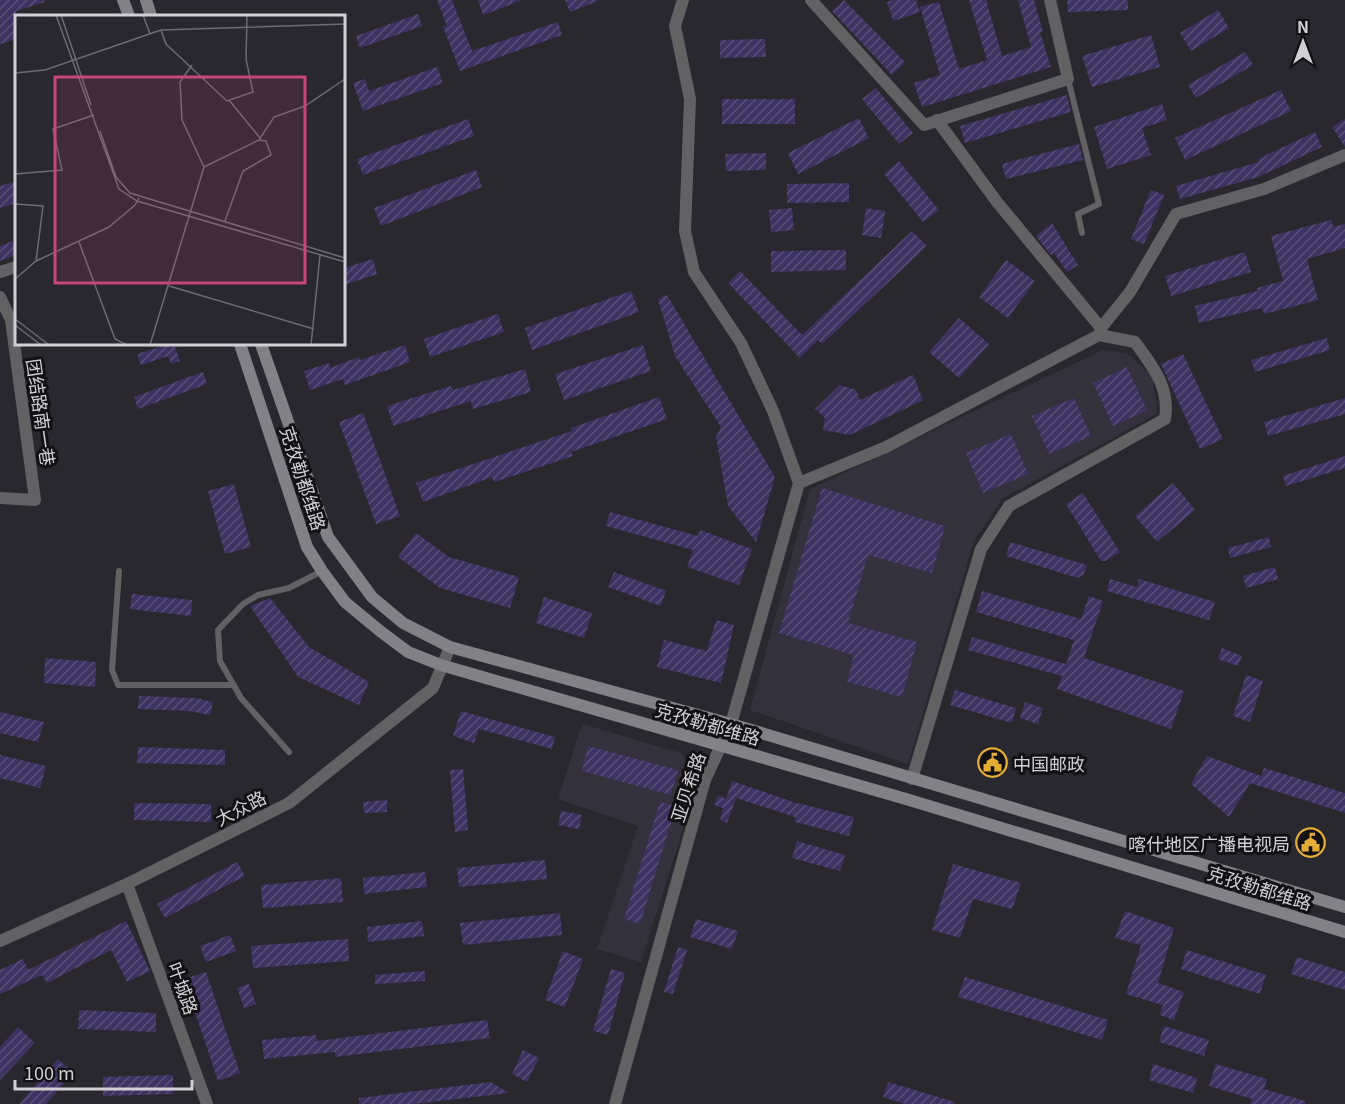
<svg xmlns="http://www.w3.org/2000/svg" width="1345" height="1104" viewBox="0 0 1345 1104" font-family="Georgia,'Noto Sans SC',serif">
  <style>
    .built { fill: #33313c }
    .building { fill: url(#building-hatch) }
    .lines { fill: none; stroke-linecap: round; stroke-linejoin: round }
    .lane { stroke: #626265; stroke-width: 6 }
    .street { stroke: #626265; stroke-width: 12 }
    .secondary { stroke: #828286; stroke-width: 12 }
    .labels { text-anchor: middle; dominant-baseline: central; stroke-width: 6; stroke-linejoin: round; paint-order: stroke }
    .street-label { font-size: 18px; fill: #d1d0d4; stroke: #121114 }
    .poi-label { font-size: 18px; fill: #d1d0d4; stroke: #121114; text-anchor: start }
    .inset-road { fill: none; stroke: #6c6b70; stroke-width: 1.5 }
    .view { fill: #c64679; fill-opacity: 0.15; stroke: #c64679; stroke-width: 3 }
    .inset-edge { fill: none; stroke: #d1d0d4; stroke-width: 3 }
  </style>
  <defs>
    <pattern id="building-hatch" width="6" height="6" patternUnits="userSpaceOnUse" patternTransform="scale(1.5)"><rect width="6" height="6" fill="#3d3362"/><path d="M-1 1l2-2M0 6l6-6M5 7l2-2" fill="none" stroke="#585078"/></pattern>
  </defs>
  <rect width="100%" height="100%" fill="#29282e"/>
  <path class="built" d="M1103,350l24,3 26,24 4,37 -154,84 -29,42 -66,224 -158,-54 60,-221z
    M582,724l99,29 17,28 -57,181 -44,-13 41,-123 -80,-27z"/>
  <path class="building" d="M0,0h44l1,2 -29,9v28l-16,5z
    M437,0h15l20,51 86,-29 4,13 -102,36 -17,-44 4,-1z
    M478,0h42v1l-37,14z
    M565,0h33v1l-28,11z
    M844,0l61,62 -13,13 -60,-64z
    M893,0h23l4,12 -27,9 -6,-19z
    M969,0h17l16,56 29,-9 -13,-47h16l9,32h-3l11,35 -129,40 -8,-24 26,-8 -20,-68 19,-5 20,67 28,-9z
    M1067,0h61v10l-60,2z
    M1218,10l11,18 -38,23 -11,-18z
    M418,14l4,12 -62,22 -4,-12z
    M1151,35l9,32 -68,20 -10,-31z
    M765,39l1,18 -46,1v-18z
    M1245,52l8,13 -57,33 -8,-13z
    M437,67l6,16 -80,28 -10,-28 12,-4 4,12z
    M876,88l37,45 -14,11 -37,-45z
    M1281,90l10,21 -106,49 -10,-22z
    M1067,95l4,17 -106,31 -5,-17z
    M722,99h73v25h-73z
    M1162,104l5,16 -25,8 9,27 -44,14 -13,-42z
    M859,118l10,20 -71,36 -10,-21z
    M468,119l6,17 -111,39 -6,-16z
    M1345,119v28l-13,-20z
    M1315,132l7,15 -64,30 -78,22 -4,-13 83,-24 -1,-3z
    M1079,144l4,16 -77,19 -4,-15z
    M766,153v17l-40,1 -1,-17z
    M899,161l40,49 -16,12 -39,-48z
    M476,170l6,17 -101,39 -7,-18z
    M16,181v22l-16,5v-22z
    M849,183v19l-62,1v-19z
    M1151,190l13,5 -20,49 -13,-5z
    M792,208l2,22 -23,2 -2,-22z
    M866,208l19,3 -4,27 -19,-3z
    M1331,220l2,7 12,-3v24l-38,11 11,41 -54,14 -2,-6 -63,15 -4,-17 63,-15 -1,-3 26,-7 -12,-45z
    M1052,223l26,42 -11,7 -13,-19 -3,2 -15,-19z
    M912,231l15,15 -105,98 -4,-4 -18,18 -72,-75 12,-12 62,64z
    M16,240v15l-16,6v-15z
    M846,250v20l-75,2v-21z
    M1245,252l6,20 -80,24 -6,-20z
    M373,259l4,15 -33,11v-17z
    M1006,260l29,21 -27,37 -29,-21z
    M631,291l8,21 -107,38 -7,-22z
    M667,295l108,182 -19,65 -28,-36 -12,-69 5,-10 -46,-71 -17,-57z
    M498,314l6,18 -74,25 -6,-18z
    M959,318l30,26 -30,34 -30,-26z
    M1327,338l3,12 -75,22 -4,-12z
    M170,344h4l6,17 -9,3 -3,-8 -27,9 -4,-11z
    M405,345l5,17 -65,23 -2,-6 -33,11 -6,-19 25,-8 1,5 29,-11 1,3z
    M643,345l8,26 -87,29 -9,-26z
    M1183,354l40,85 -23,10 -39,-85z
    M1127,367l20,43 -34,16 -20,-43z
    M525,369l6,23 -58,17 -2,-8 -78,25 -6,-20 64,-20 2,4z
    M203,372l4,12 -69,25 -4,-12z
    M913,375l10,25 -73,35 -27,-5 2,-12 -10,-9 25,-24 16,5 4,10z
    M659,397l8,22 -96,33 2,4 -79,26 -2,-5 -69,25 -7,-19 156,-52 -1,-3z
    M1074,398l17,38 -42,18 -17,-38z
    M1345,398v16l-77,22 -4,-14z
    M363,413l37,103 -24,8 -37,-102z
    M1011,434l17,40 -45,19 -17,-40z
    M1345,456v12l-59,18 -3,-10z
    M1173,483l22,27 -38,32 -22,-26z
    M234,484l17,63 -26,7 -17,-63z
    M822,488l123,38 -13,47 -64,-18 -20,68 69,19 -15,55 -55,-15 7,-27 -75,-22z
    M1083,493l37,59 -15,9h-4l-35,-57z
    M610,512l88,24 2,-6 52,19 -13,36 -52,-18 6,-17 -87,-24z
    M416,533l33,24 70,20 -9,31 -70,-20 -42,-31z
    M1269,537l2,10 -41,11 -2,-10z
    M1010,542l77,23 -3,9 -6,4 -72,-22z
    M1275,567l3,12 -32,9 -3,-12z
    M614,572l52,19 -5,15 -53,-19z
    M1110,579l27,8 2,-8 76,23 -6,18 -102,-29z
    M982,591l99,28 8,-23 14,5 -19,57 100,33 -13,38 -114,-40 5,-13 -94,-26 4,-13 94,27 8,-24 -98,-28z
    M132,594l60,6 -1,16 -61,-7z
    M544,597l48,16 -8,25 -48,-15z
    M270,598l39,49 60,35 -10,23 -61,-28 -48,-71z
    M716,620l18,5 -13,58 -64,-16 7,-27 43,11z
    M1222,648l20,8 -4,10 -20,-7z
    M45,658l51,4 -1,25 -51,-4z
    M1246,675l17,6 -13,41 -17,-6z
    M955,690l61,18 -4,15 -62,-18z
    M139,696l57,2 17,4 -3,13 -22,-4 -50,-2z
    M1025,702l18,6 -5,16 -18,-6z
    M461,711l94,26 -3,12 -73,-20 -5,14 -21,-7z
    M0,712l44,10 -6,20 -38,-9z
    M588,746l90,24 -7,25 -89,-24z
    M138,747l87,3v15l-88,-2z
    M0,755l46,11 -6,22 -40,-10z
    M1207,756l54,20 3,-8 81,25v20l-95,-30 -21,34 -38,-33z
    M463,769l5,61 -13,2 -5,-62z
    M732,781l61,21 61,15 -5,19 -54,-14v-5l-59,-19 -9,25 -7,-3 3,-12 -9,-3 4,-10 8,4z
    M387,800v12l-23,1 -1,-11z
    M660,802l16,4 -36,118 -16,-5z
    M134,803l77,1v18l-77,-2z
    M561,811l21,4 -3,14 -21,-4z
    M797,841l48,14 -5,16 -48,-13z
    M545,860l2,19 -88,8 -2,-19z
    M237,862l8,14 -80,42 -8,-14z
    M953,864l68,19 -9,26 -39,-10 -13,39 -28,-8z
    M425,872l2,15 -63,7 -1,-16z
    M341,878l2,24 -80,6 -2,-23z
    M1125,911l49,17 -16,55 26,9 -10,28 -14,-5 3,-10 -37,-11 15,-49 -26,-7z
    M560,913l2,22 -99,10 -3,-22z
    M696,919l42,12 -6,18 -42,-12z
    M126,921l24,50 -23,11 -16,-32 -64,33 -5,-8 -42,19v-24l23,-11 5,11z
    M422,921l2,15 -56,6 -1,-15z
    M230,935l6,16 -30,11 -6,-16z
    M348,939l1,22 -96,7 -2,-22z
    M678,947l9,3 -14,44 -9,-2z
    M1187,950l79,25 -6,19 -79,-25z
    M563,951l20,8 -18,48 -20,-7z
    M1297,957l48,15v18l-54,-16z
    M611,969l14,4 -17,62 -15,-4z
    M425,971v10l-50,3v-9z
    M206,972l34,101 -22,8 -34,-102z
    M965,977l143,43 -6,20 -144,-43z
    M249,984l7,20 -12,4 -7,-20z
    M79,1010l77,3v19l-78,-3z
    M487,1020l3,18 -155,19v-5l-71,7 -2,-19 54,-5 1,6z
    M1164,1026l45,14 -5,16 -45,-14z
    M18,1027l17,16 -35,37v-33z
    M523,1050l16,8 -12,24 -15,-8z
    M58,1059l15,14 -27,31h-27z
    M1153,1064l44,14 -4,15 -44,-13z
    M1216,1064l51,15 -3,10 41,12v3h-55l2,-5 -43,-13z
    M173,1075v19l-70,2v-19z
    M491,1082l18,11 -96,11h-54v-6z
    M888,1082l67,20 -1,2h-49l-22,-7z"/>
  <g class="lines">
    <path class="lane" d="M1068,79l31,125 -21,10 4,19
      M119,571l-7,99 6,15h116
      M289,752l-48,-54 -21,-37 -2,-31 25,-26 15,-9 31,-7 33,-17"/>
    <path class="street" d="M683,0l-8,26 15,73 -5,132 9,41 47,71 32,68 26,72
      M811,0l113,125 144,-46 -18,-79
      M937,120l60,82 104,126
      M0,272l16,-5
      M0,297l11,23 24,180 -35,-2
      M799,483l87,-36 213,-112 2,-7 29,-36 46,-78 88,-25 81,-34
      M912,779l69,-230 28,-43 156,-87c5,-32 -12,-52 -30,-77l-36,-7
      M127,884l80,220
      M0,941l127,-57 162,-81 144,-115 17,-41
      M615,1104l90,-324 26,-56 68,-241"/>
    <path class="secondary" d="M123,0l6,16
      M146,0l5,16
      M240,344l67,203 15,24 23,31 35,29 28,21 33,13 465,134 439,133
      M261,344l67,193 44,60 31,26 47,24 281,77 614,183"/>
  </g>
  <defs>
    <symbol id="civic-ring" viewBox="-11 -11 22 22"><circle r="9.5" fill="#121114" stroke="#e5ad36" stroke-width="1.5"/><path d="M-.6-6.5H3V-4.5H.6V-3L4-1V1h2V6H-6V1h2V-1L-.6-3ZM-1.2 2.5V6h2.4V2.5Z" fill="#e5ad36"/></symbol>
  </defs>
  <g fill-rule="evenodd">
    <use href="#civic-ring" x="976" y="746" width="33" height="33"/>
    <use href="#civic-ring" x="1294" y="826" width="33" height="33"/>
  </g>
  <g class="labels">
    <g class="street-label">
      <text transform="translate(42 412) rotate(82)">团结路南一巷</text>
      <text transform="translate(304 478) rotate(72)">克孜勒都维路</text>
      <text transform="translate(708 723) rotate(16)">克孜勒都维路</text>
      <text transform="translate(687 787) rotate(-72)">亚贝希路</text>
      <text transform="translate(240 807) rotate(-27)">大众路</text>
      <text transform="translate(1260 887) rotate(17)">克孜勒都维路</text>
      <text transform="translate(184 988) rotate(70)">叶城路</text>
    </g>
    <g class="poi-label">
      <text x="1013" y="763">中国邮政</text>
      <text x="1290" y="843" text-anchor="end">喀什地区广播电视局</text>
    </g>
  </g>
  <g transform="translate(15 15)">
    <rect width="330" height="330" fill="#29282e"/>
    <path class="inset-road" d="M41,0l63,174 18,12 208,61M46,0l30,90M128,0l7,19M146,15l5,14 61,57 26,-9 -7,-33 1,-44M177,50l-12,17 2,38 22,47M0,58l30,-3 116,-40 184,-6M214,85l31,38M85,116l16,46 14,16 215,65M189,152l55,-27 15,-23 31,-11 40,-27M0,159l47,-4 -9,-41 41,-14M0,189l28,2 -7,55M210,206l18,-50 28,-16 -5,-14 -7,-1M64,227l36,97 12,6M0,264l21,-18 73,-34 26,-22 4,-7M154,271l145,43M0,304l34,26M0,310l26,20M135,330l54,-178M296,330l9,-90"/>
    <path class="view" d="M40,62h250v206h-250z"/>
    <rect width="330" height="330" class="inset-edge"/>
  </g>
  <g transform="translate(1303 42)" stroke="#121114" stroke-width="4.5" paint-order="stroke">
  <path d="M0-4.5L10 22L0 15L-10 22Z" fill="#d1d0d4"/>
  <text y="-9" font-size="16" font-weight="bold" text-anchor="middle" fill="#d1d0d4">N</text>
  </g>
  <path d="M15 1080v9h177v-9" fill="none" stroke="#d1d0d4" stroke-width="3"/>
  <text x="24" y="1080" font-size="18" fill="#d1d0d4" stroke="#121114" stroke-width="4.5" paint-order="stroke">100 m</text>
</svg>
